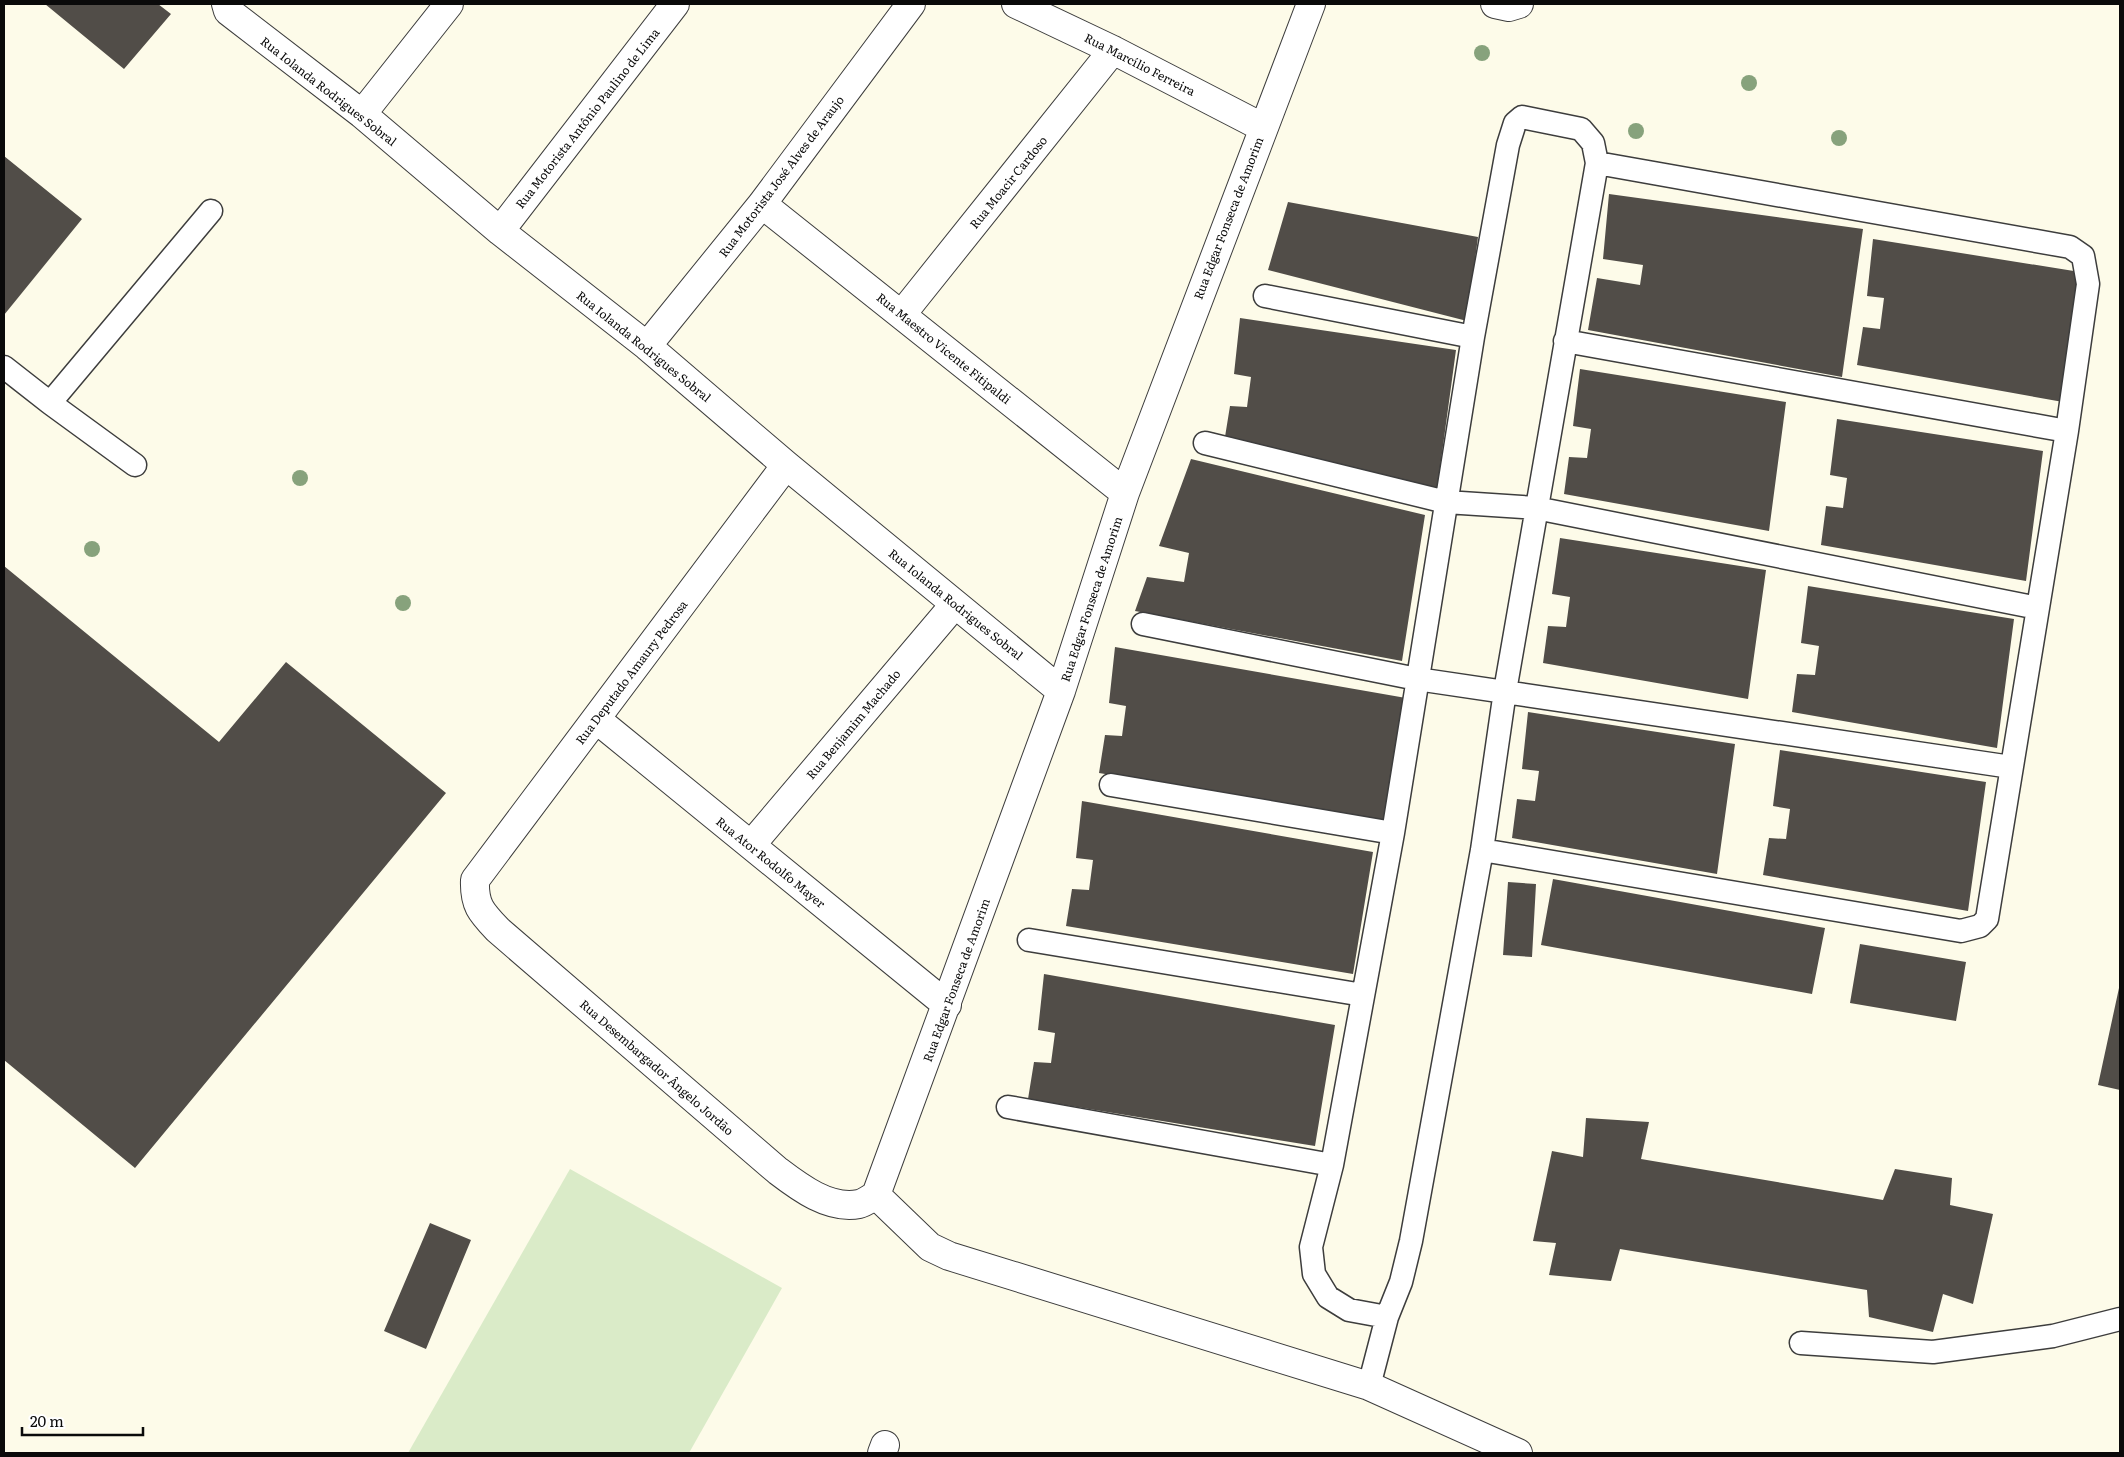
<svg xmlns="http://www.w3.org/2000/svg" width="2124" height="1457" viewBox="0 0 2124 1457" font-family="Literata,serif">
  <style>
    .pitch { fill: #daebc8 }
    .building { fill: #514d48 }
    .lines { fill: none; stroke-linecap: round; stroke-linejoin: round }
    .service-casing { stroke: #3d3d3d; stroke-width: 25 }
    .minor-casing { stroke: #3d3d3d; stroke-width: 30 }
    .service { stroke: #fff; stroke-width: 22 }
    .minor { stroke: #fff; stroke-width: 28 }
    .tree { fill: #87a27c }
    .labels { text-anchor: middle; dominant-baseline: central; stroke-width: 5; stroke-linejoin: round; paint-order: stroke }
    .street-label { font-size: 12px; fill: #0a0a0a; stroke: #fff }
  </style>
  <rect width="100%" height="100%" fill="#fdfbe9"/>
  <path class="pitch" d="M570,1169l212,119 -93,165h-281z"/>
  <path class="building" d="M45,4h113l13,10 -47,55z
    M4,156l78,63 -78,96z
    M1609,194l254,35 -21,148 -254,-47 9,-52 43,7 3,-20 -40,-6z
    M1288,202l190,35 -11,84 -199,-51z
    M1873,239l207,33 -17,130 -206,-37 6,-38 17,2 4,-31 -17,-2z
    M1240,318l216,32 -19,140 -213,-47 6,-37 17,1 4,-30 -17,-3z
    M1580,369l206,33 -17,129 -205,-37 5,-37 18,1 4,-29 -18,-3z
    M1837,419l206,32 -17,130 -205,-36 5,-39 17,2 4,-30 -17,-3z
    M1191,459l234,56 -23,146 -267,-50 12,-34 37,5 5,-29 -30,-7z
    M1560,538l206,32 -18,129 -205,-36 5,-37 18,1 4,-30 -18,-3z
    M4,566l215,176 67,-80 160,131 -311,375 -131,-108z
    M1808,586l206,33 -17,129 -205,-36 5,-38 18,1 4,-29 -18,-3z
    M1115,647l291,51 -21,122 -286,-47 6,-38 17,1 4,-30 -17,-3z
    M1528,712l207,32 -18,130 -205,-36 5,-39 18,2 4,-30 -17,-2z
    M1780,750l206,32 -18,129 -205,-36 6,-37 17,1 4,-30 -17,-3z
    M1082,801l291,51 -20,122 -287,-48 6,-37 17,1 4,-30 -17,-2z
    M1553,879l272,49 -13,66 -271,-49z
    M1508,882l28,2 -4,73 -29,-2z
    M1860,944l106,18 -10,59 -106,-18z
    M1044,974l291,51 -20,121 -287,-47 6,-37 17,1 4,-30 -17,-3z
    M2119,988h1v102l-22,-5z
    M1586,1118l63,4 -8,37 242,41 12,-31 57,9 -2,27 43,9 -20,90 -30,-10 -10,38 -64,-15 -2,-27 -247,-41 -9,32 -62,-6 7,-32 -23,-2 19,-90 31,6z
    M430,1223l41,17 -45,109 -42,-18z"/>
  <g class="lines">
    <defs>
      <path id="service" d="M1265,296l208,41
        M1565,341l502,90
        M4,367l46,36 161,-192
        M50,403l85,62
        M1205,443l241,59 90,6 502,100
        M1143,624l274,55 594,88
        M1111,785l282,48
        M1482,850l479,81 19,-5 7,-7 80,-488 21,-147 -5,-28 -13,-9 -473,-84
        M1029,940l334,55
        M1008,1107l324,58
        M1801,1343l132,9 120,-16 67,-17
        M1369,1386l18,-69 14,-35 10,-41 71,-391 23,-159 92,-528 -4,-20 -12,-14 -59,-12 -7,6 -7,22 -35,192 -80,496 -61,332 -21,82 3,27 14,23 21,13 38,7"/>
      <path id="minor" d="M226,4l2,7 134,103 138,117 147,115 139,119 275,226
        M1016,4l97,46 149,77
        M1495,4l14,3 10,-3
        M362,114l87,-110
        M762,204l363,289
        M500,231l175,-227
        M902,314l211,-264
        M647,346l115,-142 149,-200
        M786,465l-311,415c-1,25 6,32 23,50l280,241c21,16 51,39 81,33 5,-1 12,-6 17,-9
        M596,719l351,286
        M751,845l204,-241
        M876,1195l185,-504 64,-198 186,-489
        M876,1195l54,52 19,9 420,130 149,67
        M882,1453l3,-8"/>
    </defs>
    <use href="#service" class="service-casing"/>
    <use href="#minor" class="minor-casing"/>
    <use href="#service" class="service"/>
    <use href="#minor" class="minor"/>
  </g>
  <g class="tree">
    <circle cx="1482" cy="53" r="8"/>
    <circle cx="1749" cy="83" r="8"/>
    <circle cx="1636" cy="131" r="8"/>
    <circle cx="1839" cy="138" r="8"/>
    <circle cx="300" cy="478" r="8"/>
    <circle cx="92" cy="549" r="8"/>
    <circle cx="403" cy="603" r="8"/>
  </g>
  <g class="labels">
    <g class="street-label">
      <text transform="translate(1140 64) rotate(27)">Rua Marcílio Ferreira</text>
      <text transform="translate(329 91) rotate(38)">Rua Iolanda Rodrigues Sobral</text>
      <text transform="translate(587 118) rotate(-52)">Rua Motorista Antônio Paulino de Lima</text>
      <text transform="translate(781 176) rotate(-53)">Rua Motorista José Alves de Araujo</text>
      <text transform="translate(1008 182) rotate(-51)">Rua Moacir Cardoso</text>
      <text transform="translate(1228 218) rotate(-69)">Rua Edgar Fonseca de Amorim</text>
      <text transform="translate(644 346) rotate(39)">Rua Iolanda Rodrigues Sobral</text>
      <text transform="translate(944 348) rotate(39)">Rua Maestro Vicente Fitipaldi</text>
      <text transform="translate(1091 599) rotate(-72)">Rua Edgar Fonseca de Amorim</text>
      <text transform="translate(956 604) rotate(39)">Rua Iolanda Rodrigues Sobral</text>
      <text transform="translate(631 672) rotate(-53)">Rua Deputado Amaury Pedrosa</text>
      <text transform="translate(853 724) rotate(-50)">Rua Benjamim Machado</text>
      <text transform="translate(771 862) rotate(39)">Rua Ator Rodolfo Mayer</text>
      <text transform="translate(956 980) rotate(-70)">Rua Edgar Fonseca de Amorim</text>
      <text transform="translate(657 1067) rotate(41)">Rua Desembargador Ângelo Jordão</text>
    </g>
  </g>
  <rect width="2124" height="1457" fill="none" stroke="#0a0a0a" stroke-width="10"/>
  <path d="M22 1427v8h121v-8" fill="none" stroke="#0a0a0a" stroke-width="2.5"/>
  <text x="30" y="1427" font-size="15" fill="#0a0a0a" stroke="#ffffff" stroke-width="4" paint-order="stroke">20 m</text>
</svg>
